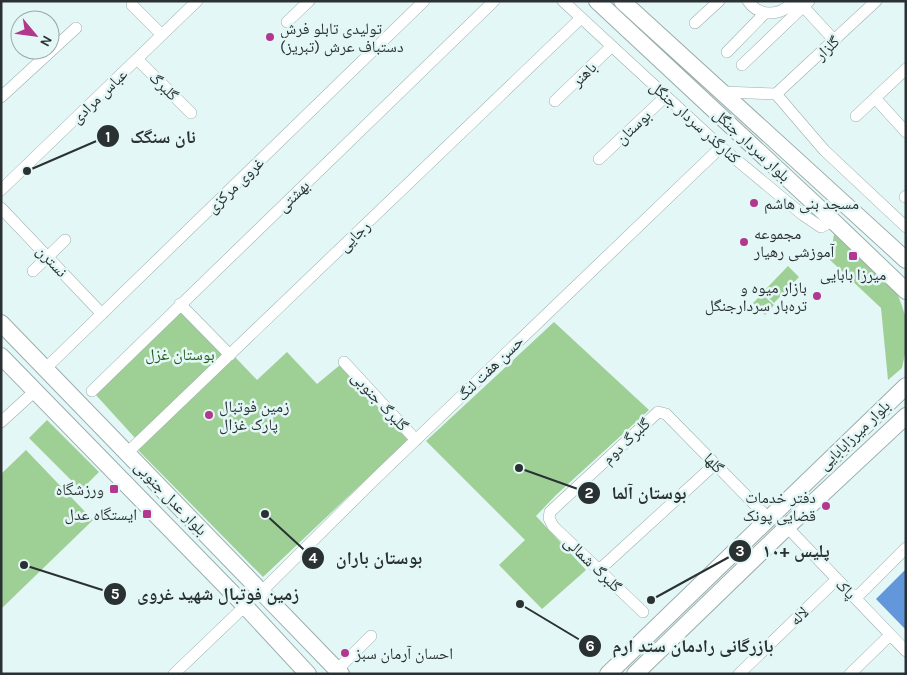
<svg xmlns="http://www.w3.org/2000/svg" width="907" height="675" viewBox="0 0 907 675" font-family="Karla,'Noto Naskh Arabic',sans-serif">
  <style>
    .green { fill: #9ecf94 }
    .water { fill: #6397dc }
    .lines { fill: none; stroke-linecap: round; stroke-linejoin: round }
    .minor-casing { stroke: #9badad; stroke-width: 12 }
    .secondary-casing { stroke: #9badad; stroke-width: 18 }
    .minor { stroke: #fff; stroke-width: 11 }
    .secondary { stroke: #fff; stroke-width: 16 }
    .poi-dot { fill: #b1388c; stroke: #e4f7f7; stroke-width: 2 }
    .labels { text-anchor: middle; dominant-baseline: central; stroke-width: 5; stroke-linejoin: round; paint-order: stroke }
    .poi-label { font-size: 16px; fill: #2a3132; stroke: #e4f7f7; text-anchor: start }
    .street-label { font-size: 16px; fill: #2a3132; stroke: #e4f7f7 }
    .park-label { font-size: 16px; fill: #215b14; stroke: #e4f7f7 }
    .leader { fill: none; stroke: #2a3132; stroke-width: 2 }
    .callout-dot { fill: #2a3132; stroke: #e4f7f7; stroke-width: 2 }
    .mark-label { font-size: 15px; text-anchor: middle; font-weight: bold; fill: #fff }
    .callout-label { font-size: 18px; text-anchor: middle; font-weight: bold; fill: #2a3132; stroke: #e4f7f7; stroke-width: 5; stroke-linejoin: round; paint-order: stroke }
  </style>
  <rect width="100%" height="100%" fill="#e4f7f7"/>
  <path class="green" d="M834,234l62,56 6,16 4,12v31l-4,19 -14,12 -7,-72 -51,-48z
    M788,266l11,11 -25,26 -11,-11z
    M762,294l12,11 -9,10 -12,-12z
    M181,309l43,45 -88,85 -41,-45z
    M554,322l95,88 -93,85 -20,21 50,54 -44,39 -43,-44 26,-25 -99,-99z
    M287,352l30,32 23,-19 68,75 -145,137 -125,-127 97,-93 22,23z
    M47,420l52,52 -18,18 -52,-52z
    M26,450l67,70 -92,89v-135z"/>
  <path class="water" d="M906,569v61l-30,-31z"/>
  <g class="lines">
    <defs>
      <path id="minor" d="M563,1l158,146 82,68 18,12 6,-3 4,-5
        M748,1c11,16 33,16 45,0
        M799,2l36,39
        M132,5l30,30
        M287,22l22,-21
        M695,23l24,-22
        M727,52l38,-39
        M137,59l54,54
        M742,65l67,-64
        M722,92l54,2 48,56 82,77
        M776,94l100,-93
        M1,97l75,-69
        M875,98l31,34
        M555,101l57,-55
        M856,116l50,-47
        M599,159l67,-63
        M1,190l196,-189
        M905,197l1,-1
        M1,208l101,106
        M33,271l32,-31
        M180,304l50,51
        M344,362l72,78
        M46,368l378,-367
        M92,391l402,-390
        M1,422l34,-31
        M127,453l454,-435
        M787,527l119,124
        M599,570l116,-106
        M261,592l113,-112 347,-333
        M856,598l50,-50
        M643,612l-90,-86 -4,-8 1,-6 108,-100 8,2 102,104
        M337,670l34,-34
        M174,674l71,-68
        M739,674l98,-95
        M850,674l40,-39"/>
      <path id="secondary" d="M597,1l234,218 75,72
        M622,1l284,259
        M1,323l340,351
        M1,356l244,250 63,68
        M608,674l298,-288
        M635,674l152,-147 119,-111"/>
    </defs>
    <use href="#minor" class="minor-casing"/>
    <use href="#secondary" class="secondary-casing"/>
    <use href="#minor" class="minor"/>
    <use href="#secondary" class="secondary"/>
  </g>
  <g class="poi-dot">
    <circle cx="270" cy="37" r="5"/>
    <circle cx="754" cy="203" r="5"/>
    <circle cx="744" cy="242" r="5"/>
    <rect x="848" y="251" width="10" height="10" rx="2.5"/>
    <circle cx="817" cy="296" r="5"/>
    <circle cx="209" cy="415" r="5"/>
    <rect x="109" y="484" width="10" height="10" rx="2.5"/>
    <circle cx="826" cy="506" r="5"/>
    <rect x="142" y="509" width="10" height="10" rx="2.5"/>
    <circle cx="345" cy="653" r="5"/>
  </g>
  <g class="labels">
    <g class="poi-label">
      <text x="280" y="28">تولیدی تابلو فرش<tspan x="280" dy="18">دستباف عرش (تبریز)</tspan></text>
      <text x="764" y="203">مسجد بنی هاشم</text>
      <text x="754" y="233">مجموعه<tspan x="754" dy="18">آموزشی رهیار</tspan></text>
      <text x="853" y="274" text-anchor="middle">میرزا بابایی</text>
      <text x="807" y="287" text-anchor="end">بازار میوه و<tspan x="807" dy="18">تره‌بار سردارجنگل</tspan></text>
      <text x="219" y="406">زمین فوتبال<tspan x="219" dy="18">پارک غزال</tspan></text>
      <text x="104" y="489" text-anchor="end">ورزشگاه</text>
      <text x="816" y="497" text-anchor="end">دفتر خدمات<tspan x="816" dy="18">قضایی پونک</tspan></text>
      <text x="137" y="514" text-anchor="end">ایستگاه عدل</text>
      <text x="355" y="653">احسان آرمان سبز</text>
    </g>
    <g class="street-label">
      <text transform="translate(827 48) rotate(-43)">گلزار</text>
      <text transform="translate(584 74) rotate(-44)">باهنر</text>
      <text transform="translate(164 86) rotate(45)">گلبرگ</text>
      <text transform="translate(99 96) rotate(-44)">عباس مرادی</text>
      <text transform="translate(695 122) rotate(42)">کنارگذر سردار جنگل</text>
      <text transform="translate(633 127) rotate(-43)">بوستان</text>
      <text transform="translate(752 145) rotate(43)">بلوار سردار جنگل</text>
      <text transform="translate(235 185) rotate(-44)">غروی مرکزی</text>
      <text transform="translate(293 196) rotate(-44)">بهشتی</text>
      <text transform="translate(354 236) rotate(-44)">رجایی</text>
      <text transform="translate(52 261) rotate(47)">نسترن</text>
      <text transform="translate(490 368) rotate(-44)">حسن هفت لنگ</text>
      <text transform="translate(380 401) rotate(47)">گلبرگ جنوبی</text>
      <text transform="translate(854 435) rotate(-44)">بلوار میرزابابایی</text>
      <text transform="translate(626 441) rotate(-43)">گلبرگ دوم</text>
      <text transform="translate(714 463) rotate(46)">گلها</text>
      <text transform="translate(171 498) rotate(46)">بلوار عدل جنوبی</text>
      <text transform="translate(593 564) rotate(44)">گلبرگ شمالی</text>
      <text transform="translate(846 589) rotate(46)">پاک</text>
      <text transform="translate(799 616) rotate(-44)">لاله</text>
    </g>
    <g class="park-label">
      <text x="180" y="354">بوستان غزل</text>
    </g>
  </g>
  <path class="leader" d="M27 171L108 136M519 468L589 493M651 600L740 551M265 514L313 558M24 565L115 594M520 604L590 646"/>
  <g class="callout-dot">
    <circle cx="27" cy="171" r="5"/>
    <circle cx="519" cy="468" r="5"/>
    <circle cx="651" cy="600" r="5"/>
    <circle cx="265" cy="514" r="5"/>
    <circle cx="24" cy="565" r="5"/>
    <circle cx="520" cy="604" r="5"/>
    <circle cx="108" cy="136" r="12"/>
    <circle cx="589" cy="493" r="12"/>
    <circle cx="740" cy="551" r="12"/>
    <circle cx="313" cy="558" r="12"/>
    <circle cx="115" cy="594" r="12"/>
    <circle cx="590" cy="646" r="12"/>
  </g>
  <g class="mark-label">
    <text x="108" y="142">1</text>
    <text x="589" y="498">2</text>
    <text x="740" y="556">3</text>
    <text x="313" y="563">4</text>
    <text x="115" y="599">5</text>
    <text x="590" y="651">6</text>
  </g>
  <g class="callout-label">
    <text x="163" y="143">نان سنگک</text>
    <text x="649" y="499">بوستان آلما</text>
    <text x="796" y="557">پلیس +۱۰</text>
    <text x="379" y="564">بوستان باران</text>
    <text x="218" y="600">زمین فوتبال شهید غروی</text>
    <text x="693" y="652">بازرگانی رادمان ستد ارم</text>
  </g>
  <rect width="907" height="675" fill="none" stroke="#2a3132" stroke-width="5"/>
  <g transform="translate(35 35) rotate(119)"><circle r="24" fill="#e4f7f7" stroke="#9aa8a8"/>
  <path d="M0-4L9 19L0 12L-9 19Z" fill="#b1388c"/>
  <text y="-8" font-size="14" font-weight="bold" text-anchor="middle" fill="#2a3132">N</text>
  </g>
</svg>
